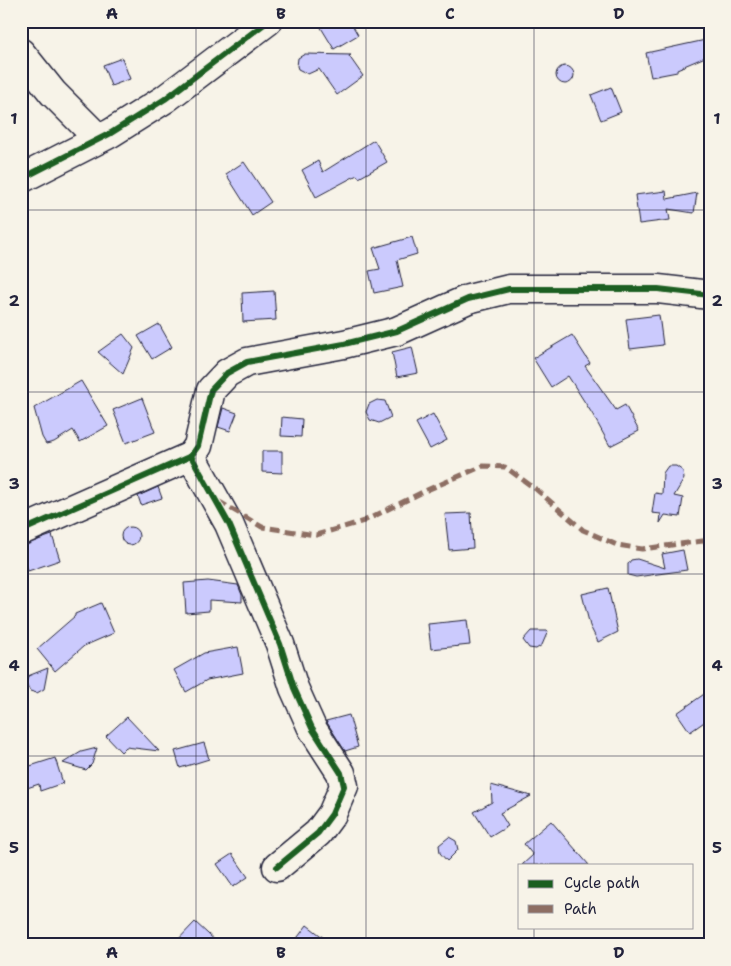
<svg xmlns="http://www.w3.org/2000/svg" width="731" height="966" viewBox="0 0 731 966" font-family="'Shantell Sans',sans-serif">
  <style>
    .building { fill: #cbcafd; stroke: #22223b }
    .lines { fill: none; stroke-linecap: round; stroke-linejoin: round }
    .minor-casing { stroke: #22223b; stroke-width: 31 }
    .minor { stroke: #f7f3e8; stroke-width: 28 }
    .quiet { stroke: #8d6e63; stroke-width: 5; stroke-dasharray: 10 5; stroke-linecap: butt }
    .cycleway-casing { stroke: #f7f3e8; stroke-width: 9 }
    .cycleway { stroke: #1b5e20; stroke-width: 6 }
    .grid { fill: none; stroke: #22223b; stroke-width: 1; stroke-opacity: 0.55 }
    .neatline { fill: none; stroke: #22223b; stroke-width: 2 }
    .grid-label { font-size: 16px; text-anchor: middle; font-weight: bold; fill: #22223b }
  </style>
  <rect width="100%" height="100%" fill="#f7f3e8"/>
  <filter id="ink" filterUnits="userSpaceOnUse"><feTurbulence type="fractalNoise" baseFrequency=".02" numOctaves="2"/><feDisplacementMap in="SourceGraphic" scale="10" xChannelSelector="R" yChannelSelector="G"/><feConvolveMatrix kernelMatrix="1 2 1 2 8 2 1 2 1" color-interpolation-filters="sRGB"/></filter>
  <g filter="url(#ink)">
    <path class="building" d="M317,21h33l8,14 -24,14z
      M710,39v16l-33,14v3l-26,5 -5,-24z
      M305,54l46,1 -2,1 14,20 -26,19 -18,-26 -11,5 -10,-5 -1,-3 1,-8z
      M122,58l8,21 -19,7 -8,-21z
      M556 75a9 9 0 1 1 18 0a9 9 0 1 1-18 0Z
      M611,87l10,25 -20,8 -10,-25z
      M374,140l13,22 -28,16 -2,-3 -41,22 -14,-27 16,-9 5,11z
      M244,162l27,40 -19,13 -26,-41z
      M666,191l1,8 30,-6 -3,20 -26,-4 2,11 -31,4 -4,-29z
      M412,237l5,17 -20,6 6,27 -29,6 -5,-22 11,-2 -7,-21z
      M274,291l2,29 -33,2 -1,-29z
      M659,315l4,30 -33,4 -4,-30z
      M159,324l13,23 -20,12 -14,-23z
      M123,334l11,14 -11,26 -25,-22z
      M572,335l18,28 -5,3 31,44 9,-5 14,26 -29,15 -17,-31 -25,-39 -17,11 -18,-29z
      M412,347l6,26 -21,4 -5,-25z
      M81,381l27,45 -28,16 -7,-12 -19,12 -8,2 -4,-7 -8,-29z
      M142,398l13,34 -29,11 -13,-33z
      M377,400l8,1 6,16 -12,6 -9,-3 -4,-8 3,-8z
      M223,408l14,5 -7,18 -12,-4z
      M433,414l14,26 -17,9 -14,-26z
      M282,417l20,2 -1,18 -20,-1z
      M262,451h20v22l-20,-1z
      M668,466h8l7,5 1,8 -10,17 9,2 -3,19 -15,-2 -5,8 1,-9 -9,-1 3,-20 7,1 1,-21z
      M158,487l4,11 -21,7 -3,-9z
      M471,513l2,35 -24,2 -4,-36z
      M121 536a9 9 0 1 1 18 0a9 9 0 1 1-18 0Z
      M52,535l8,25 -32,11 -7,-25z
      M683,550l4,20 -51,7 -8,-2v-11l3,-4 6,-1 28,9 -3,-14z
      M208,581l30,4 4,10v7l-33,-2v11l-23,2 -2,-30z
      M608,588l10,44 -20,10 -8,-16 -8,-32z
      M101,603l13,30 -30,13 -29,25 -18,-22 38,-33v-2z
      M467,620l3,25 -39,4 -3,-25z
      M531,631h17l-6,14 -6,4 -7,-1 -6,-8z
      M238,647l5,26 -36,7 -21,12 -12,-22 30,-17z
      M48,668l-4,21 -7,4 -7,-2 -4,-8 2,-7z
      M710,690v28l-20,14 -13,-19z
      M349,715l9,32 -13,4 -19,-30z
      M127,717l32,34 -33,-4 -5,5 -15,-16z
      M204,743l5,16 -29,9 -5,-17z
      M97,748l-5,16 -6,6 -23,-7 18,-11z
      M55,758l8,25 -23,8 -1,-7 -18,6v-21z
      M491,785l40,11 -31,17 8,13 -18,11 -16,-25 18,-10z
      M551,821l38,44h-67l11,-10 -9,-11z
      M449,837l7,4 2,9 -11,11 -7,-8 -1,-8z
      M232,854l16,23 -15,10 -16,-23z
      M195,922l25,23h-47z
      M307,925l26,20h-41z"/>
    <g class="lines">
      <defs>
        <path id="minor" d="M21,53l32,40 46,46
          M21,179l90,-46 54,-34 103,-78
          M191,456l38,68 51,120 14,44 18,40 29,45 3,13 -12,28 -14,19 -41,34
          M21,531l170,-75 7,-10 13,-56 16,-17 20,-11 97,-18 53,-13 71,-32 41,-10h149l52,6"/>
      </defs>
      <use href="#minor" class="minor-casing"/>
      <use href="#minor" class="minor"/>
      <path class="quiet" d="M218,501l44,26 54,8 48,-14 63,-31 56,-24 22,1 32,23 46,40 34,15 25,4 68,-9"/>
      <defs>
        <path id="cycleway" d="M21,179l90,-46 54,-34 103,-78
          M191,456l38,68 51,120 14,44 18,40 29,45 3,13 -12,28 -14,19 -41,34
          M21,531l170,-75 7,-10 13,-56 16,-17 20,-11 97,-18 53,-13 71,-32 41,-10h149l52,6"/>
      </defs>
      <use href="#cycleway" class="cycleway-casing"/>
      <use href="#cycleway" class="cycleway"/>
    </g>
  </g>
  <path class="grid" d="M196,21v924M366,21v924M534,21v844M21,210h689M21,392h689M21,574h689M21,756h689M534,927v18"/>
  <rect width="731" height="966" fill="none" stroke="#f7f3e8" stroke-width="55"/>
  <rect x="518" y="864" width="175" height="65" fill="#f7f3e8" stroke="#a29fa3"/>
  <rect x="528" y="880" width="25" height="8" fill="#1b5e20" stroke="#a29fa3"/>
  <text x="564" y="888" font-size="15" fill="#22223b">Cycle path</text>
  <rect x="528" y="905" width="25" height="8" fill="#8d6e63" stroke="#a29fa3"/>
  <text x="564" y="914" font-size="15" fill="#22223b">Path</text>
  <rect x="28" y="28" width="676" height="910" class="neatline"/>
  <g class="grid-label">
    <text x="112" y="19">A</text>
    <text x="281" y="19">B</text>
    <text x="450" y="19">C</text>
    <text x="619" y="19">D</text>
    <text x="14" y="124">1</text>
    <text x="717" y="124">1</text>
    <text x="14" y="306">2</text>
    <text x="717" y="306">2</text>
    <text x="14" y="489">3</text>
    <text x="717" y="489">3</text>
    <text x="14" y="671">4</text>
    <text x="717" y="671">4</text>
    <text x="14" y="853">5</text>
    <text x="717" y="853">5</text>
    <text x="112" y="958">A</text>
    <text x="281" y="958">B</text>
    <text x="450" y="958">C</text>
    <text x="619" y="958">D</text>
  </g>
</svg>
